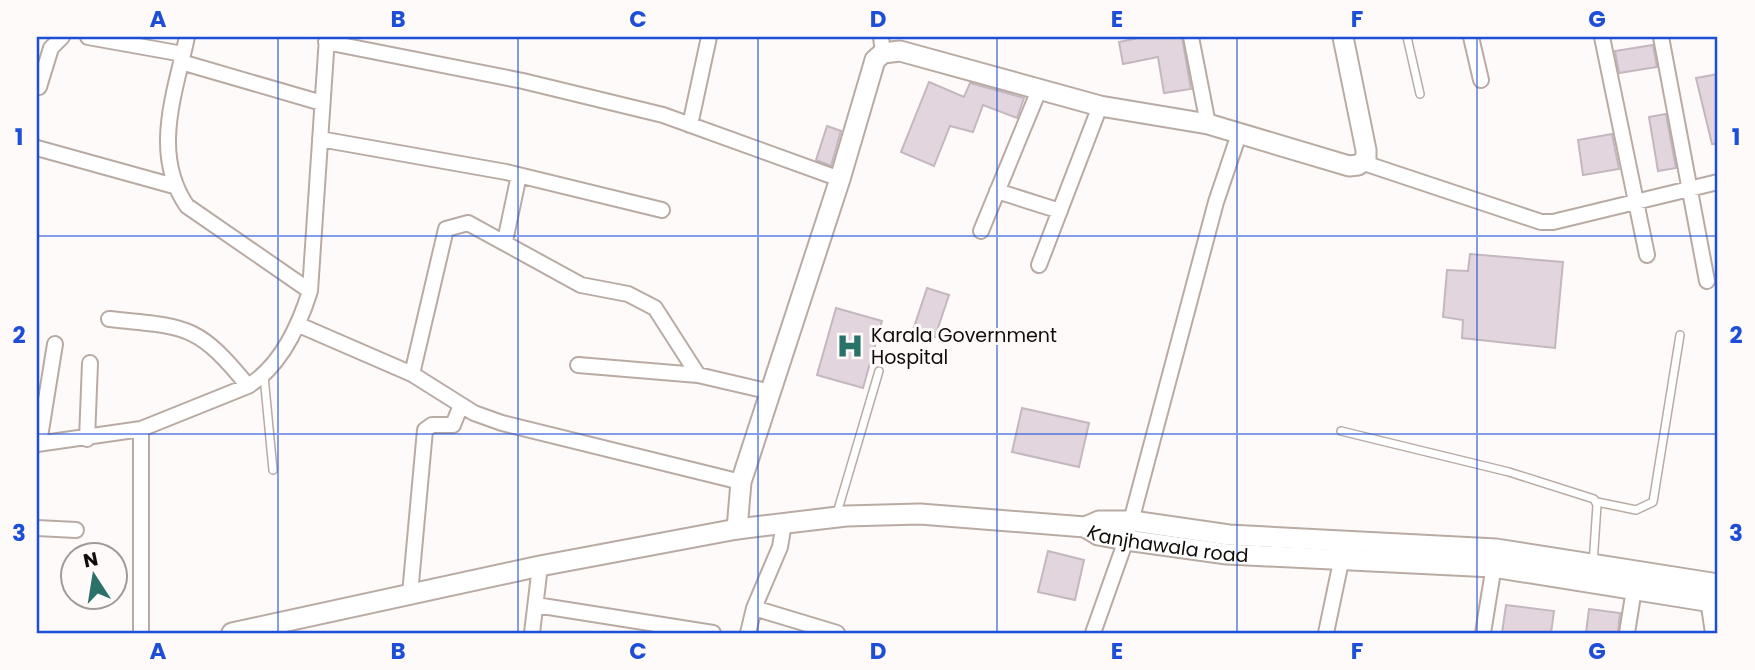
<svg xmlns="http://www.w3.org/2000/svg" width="1755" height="670" viewBox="0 0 1755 670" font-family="Poppins,sans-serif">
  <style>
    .building { fill: #e3d5dd; stroke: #c4b7bf; stroke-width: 2 }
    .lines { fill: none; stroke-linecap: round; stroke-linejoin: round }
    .lane-casing { stroke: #b9aba4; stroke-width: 10 }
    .street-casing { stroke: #b9aba4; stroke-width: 18 }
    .secondary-casing { stroke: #b9aba4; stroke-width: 23 }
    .lane { stroke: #fff; stroke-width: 7 }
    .street { stroke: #fff; stroke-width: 14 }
    .secondary { stroke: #fff; stroke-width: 19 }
    .grid { fill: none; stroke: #1d4ed8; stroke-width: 2; stroke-opacity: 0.55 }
    .labels { text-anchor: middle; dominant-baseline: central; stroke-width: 6; stroke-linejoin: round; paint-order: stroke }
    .poi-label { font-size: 19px; fill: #100c0a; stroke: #fdfaf9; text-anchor: start }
    .street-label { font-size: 19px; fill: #100c0a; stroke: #fdfaf9 }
    .neatline { fill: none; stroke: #1d4ed8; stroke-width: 2.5 }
    .grid-label { font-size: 23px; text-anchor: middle; font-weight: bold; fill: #1d4ed8 }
  </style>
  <rect width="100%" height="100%" fill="#fdfaf9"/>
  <path class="building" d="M1143,37h39l9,52 -27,4 -6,-36 -35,7 -4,-22z
    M1653,45l4,22 -38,6 -4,-22z
    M1718,74v70h-6l-16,-66z
    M929,82l35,15 6,-14 54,15 -7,20 -34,-13 -10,27 -23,-6 -16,40 -33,-14z
    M1666,114l10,54 -18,3 -9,-54z
    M827,126l14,5 -10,35 -15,-6z
    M1612,134l7,35 -36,6 -5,-35z
    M1470,254l93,8 -8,86 -93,-10 1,-18 -20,-3 4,-47 21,1z
    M927,288l22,7 -14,42 -22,-7z
    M836,308l46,13 -19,67 -46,-13z
    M1022,408l67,15 -10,44 -67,-15z
    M1048,551l36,9 -9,40 -37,-8z
    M1506,605l48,6 -3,22h-49z
    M1589,609l31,4 -2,20h-32z"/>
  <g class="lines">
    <defs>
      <path id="lane" d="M1407,37l13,57
        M264,376l9,94
        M1341,431l168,41 85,27 3,6 -4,59
        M1597,502l39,8 17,-8 27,-167
        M837,513l42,-142"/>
      <path id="street" d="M88,37l95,17
        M187,37c-12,56 -36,117 0,169l123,85
        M881,37l2,16
        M1191,37l17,87
        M1471,37l10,43
        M1602,37l45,218
        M1661,37l46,244
        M326,42l197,39 140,34 177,64
        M181,62l141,41
        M39,87l12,-39 11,-11
        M690,125l19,-88
        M320,139l186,33 156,38
        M37,148l137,38
        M1364,163l177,59h12l165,-40
        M997,191l63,20
        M981,231l58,-141
        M505,241l14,-66
        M1039,265l61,-159
        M109,319c77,8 88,4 139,67
        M299,325l113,49 62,39 28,10 239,59
        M578,365l120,10 73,17
        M412,374l34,-145 22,-6 113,62 47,9 27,14 43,67
        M87,439l3,-76
        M39,443l16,-99
        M37,444l104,-15 107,-43c33,-20 51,-60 62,-95l17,-254
        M37,528l39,2
        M1707,593l6,40
        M410,594l15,-164 7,-5h21l8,-20
        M536,605l177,28
        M754,608l26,-61 4,-24
        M141,633v-204
        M532,633l8,-67
        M748,633l6,-25 83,25
        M1093,633l33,-93 90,-338 23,-68
        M1326,633l17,-81
        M1483,633l12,-74
        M1627,633l8,-50"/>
      <g id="secondary">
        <path id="s1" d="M1085,527l13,8 28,5 101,14 266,13 225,36"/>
        <path d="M737,529l4,-47 99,-303 35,-119 8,-7 17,-2 200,55 108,18 141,42 9,-1 8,-6v-9l-23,-113"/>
        <path d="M232,633l308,-67 197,-37 109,-13 74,-2 165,13 14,-6h33l97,14 267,14 222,35"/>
      </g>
    </defs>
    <use href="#lane" class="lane-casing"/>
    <use href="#street" class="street-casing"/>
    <use href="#secondary" class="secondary-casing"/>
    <use href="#lane" class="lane"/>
    <use href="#street" class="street"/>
    <use href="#secondary" class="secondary"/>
  </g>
  <path class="grid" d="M278,37v596M518,37v596M758,37v596M997,37v596M1237,37v596M1477,37v596M37,236h1681M37,434h1681"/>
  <defs>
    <symbol id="hospital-bare" viewBox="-9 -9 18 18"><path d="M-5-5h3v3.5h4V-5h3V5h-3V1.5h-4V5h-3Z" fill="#2a7169" stroke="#fdfaf9" stroke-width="2.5" paint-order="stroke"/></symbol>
  </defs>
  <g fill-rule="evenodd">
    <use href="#hospital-bare" x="831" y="327" width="38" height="38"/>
  </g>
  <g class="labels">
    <g class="poi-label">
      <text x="871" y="335">Karala Government<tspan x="871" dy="22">Hospital</tspan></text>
    </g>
    <g class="street-label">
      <text stroke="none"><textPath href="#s1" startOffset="86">Kanjhawala road</textPath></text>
    </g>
  </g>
  <rect width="1755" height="670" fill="none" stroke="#fdfaf9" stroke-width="77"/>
  <g transform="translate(94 576) rotate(348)"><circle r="33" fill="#fdfaf9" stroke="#9e9b99" stroke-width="2"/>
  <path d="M0-5L12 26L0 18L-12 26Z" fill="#2a7169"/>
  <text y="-10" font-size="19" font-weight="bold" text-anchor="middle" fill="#100c0a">N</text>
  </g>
  <rect x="38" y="38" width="1678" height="594" class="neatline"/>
  <g class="grid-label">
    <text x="158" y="27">A</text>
    <text x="398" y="27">B</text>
    <text x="638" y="27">C</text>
    <text x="878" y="27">D</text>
    <text x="1117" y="27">E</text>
    <text x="1357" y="27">F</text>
    <text x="1597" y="27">G</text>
    <text x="19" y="145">1</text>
    <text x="1736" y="145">1</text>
    <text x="19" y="343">2</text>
    <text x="1736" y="343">2</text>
    <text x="19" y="541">3</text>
    <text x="1736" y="541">3</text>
    <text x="158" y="659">A</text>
    <text x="398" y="659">B</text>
    <text x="638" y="659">C</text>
    <text x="878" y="659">D</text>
    <text x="1117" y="659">E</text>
    <text x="1357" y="659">F</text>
    <text x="1597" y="659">G</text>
  </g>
</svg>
